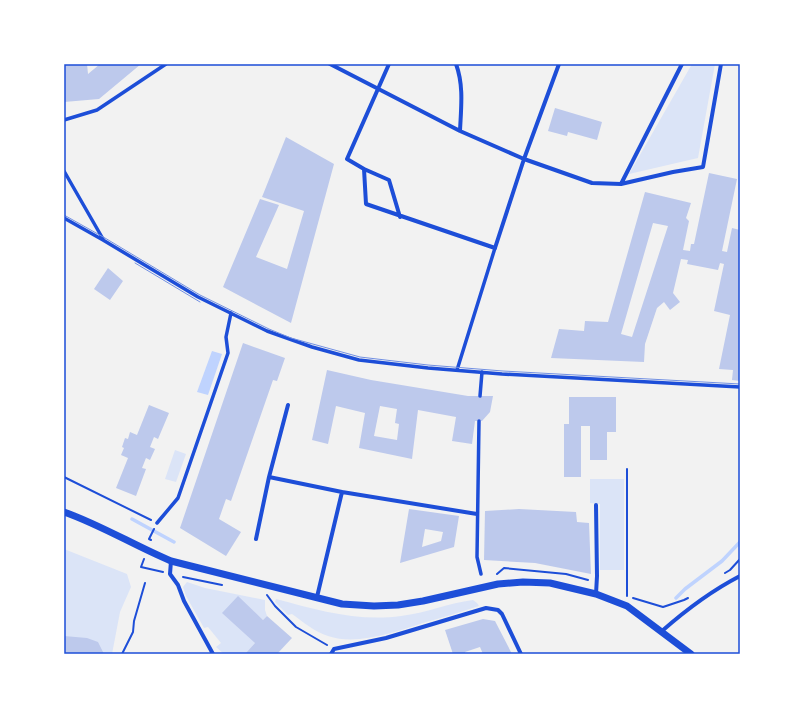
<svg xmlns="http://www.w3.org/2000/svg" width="804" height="718" viewBox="0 0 804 718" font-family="'Public Sans',sans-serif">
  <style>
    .green { fill: #dbe4f7 }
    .water { fill: #bfd3fe }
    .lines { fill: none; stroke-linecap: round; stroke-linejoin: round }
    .stream { stroke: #bfd3fe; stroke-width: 3.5 }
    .building { fill: #bdc9ec; fill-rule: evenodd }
    .path { stroke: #1d4ed8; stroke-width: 2 }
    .pedestrian { stroke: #1d4ed8; stroke-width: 3.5 }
    .minor { stroke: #1d4ed8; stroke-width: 4 }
    .tertiary { stroke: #1d4ed8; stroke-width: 7 }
    .tram { stroke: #7290e2; stroke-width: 1 }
    .neatline { fill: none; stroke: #1d4ed8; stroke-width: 1.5 }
  </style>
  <rect width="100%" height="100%" fill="#f2f2f2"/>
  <path class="green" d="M692,64h23l-17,94 -69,16z
    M175,450l11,4 -10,28 -11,-3z
    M590,479h34v91h-24v-66l-10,-1z
    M64,549l63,25 4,13 -11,25 -8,42h-48z
    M187,582l18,6 60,12v10l2,6 -4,4 -25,-23 17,46 -10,11h-21l-8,-7 5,-4 -13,-16 -4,1 -18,-32 -3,-9z
    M276,599c41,11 82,23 125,17 25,-3 48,-13 72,-16l4,3 2,3c-19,6 -37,12 -56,17 -28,9 -66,23 -95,13 -13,-4 -25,-14 -36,-22l-4,1 -13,-13z"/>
  <path class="water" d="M212,351l10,3 -14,41 -11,-3z"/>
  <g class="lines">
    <path class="stream" d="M132,519l42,23
      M676,598l9,-9 37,-28 18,-19"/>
  </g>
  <path class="building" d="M64,64h23l1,10 12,-10h41l-42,35 -35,3z
    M555,108l47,14 -5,18 -29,-8 -1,4 -19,-5z
    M286,137l48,27 -43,159 -68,-36 37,-88 19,6 -23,52 31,12 17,-58 -42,-14z
    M709,173l28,6 -15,72 5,1 5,-24 8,2v151l-8,-1 1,-10 -14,-1 11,-54 -16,-4 10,-47 -4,-1 -2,7 -31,-6 1,-4 -7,-1 -8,34 7,9 -10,8 -6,-8 -7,6 -12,36 -1,18 -93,-4 8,-29 25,2 1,-10 23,1 37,-130 46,11 -5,15 3,3 -6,29 7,1 1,-7h3zM653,223l15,3 -36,111 -11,-3z
    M108,268l15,13 -13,19 -16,-11z
    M243,343l42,15 -8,23 -4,-1 -42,121 -5,-2 -7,20 22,13 -15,24 -46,-28z
    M327,370l44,10 97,16h25l-3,16 -8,9h-7l-3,23 -20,-3 4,-24 -38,-7 -6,49 -53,-11 6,-35 -29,-7 -8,38 -16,-4zM380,406l17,3 -2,14 4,1 -2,16 -23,-4z
    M569,397h47v35h-9v28h-17v-34h-9v51h-17v-53h5z
    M149,405l20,8 -11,26 -4,-2 -4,10 5,2 -5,11 -4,-2 -4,10 4,1 -10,27 -20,-8 12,-30 -7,-3 3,-7 -2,-1 3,-9 3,1 2,-7 7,3z
    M409,509l50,7 -5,31 -54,16zM425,529l18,3 -2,9 -19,6z
    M519,509l57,3 1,10 12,1 2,51 -56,-11 -51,-3 1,-49z
    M238,596l25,24 4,-4 25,22 -15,16h-32l10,-11 -33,-30z
    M483,619l12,2 17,33h-29l-3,-7 -15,5v2h-12l-8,-24z
    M64,636l23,2 11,4 6,12h-40z"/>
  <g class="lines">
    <path class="path" d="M627,469v127
      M64,477l87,43
      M151,540l-2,-1 5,-10
      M144,559l-3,8 22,5
      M725,573l5,-3 10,-11
      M497,574l7,-6 62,6 22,6
      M183,577l39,8
      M267,595l8,11 21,21 31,18
      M633,598l30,9 21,-7 4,-2
      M122,654l11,-22 1,-11 11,-38"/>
    <path class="pedestrian" d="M64,120l33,-10 69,-46
      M64,171l39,68
      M64,218l39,22 95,57 69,34 45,16 47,13 69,8 74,6 238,13
      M457,370l38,-122
      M480,396l2,-24
      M479,421l-2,136 4,17
      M157,523l21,-25 50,-145 -2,-16 5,-24"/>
    <path class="minor" d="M330,64l130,67 64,28 68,24 29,1 52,-12 30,-5 18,-103
      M389,64l-42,95 17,10 2,35 129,44 29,-89 35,-95
      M456,64c8,22 5,44 4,67
      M364,169l25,11 11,37
      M621,184l61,-120
      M269,477l19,-72
      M342,492l135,22
      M596,505l1,71 -1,18
      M256,539l13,-62 73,15 -25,105
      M171,561l-1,13 8,11 6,16 29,53
      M662,631c25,-22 49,-40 78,-55
      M331,654l3,-5 52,-11 100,-30 12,2 4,4 19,40"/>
    <path class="tertiary" d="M64,512c37,13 71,34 107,49l171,43 32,2 24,-1 25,-4 75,-17 25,-2 27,1 46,11 31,12 64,48"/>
    <path class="tram" d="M64,215l41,23 95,57 69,34 22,9 69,19 68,8 75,6 237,13
      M135,263l65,39"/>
  </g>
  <rect width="804" height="718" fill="none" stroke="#ffffff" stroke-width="130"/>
  <rect x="65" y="65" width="674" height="588" class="neatline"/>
</svg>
